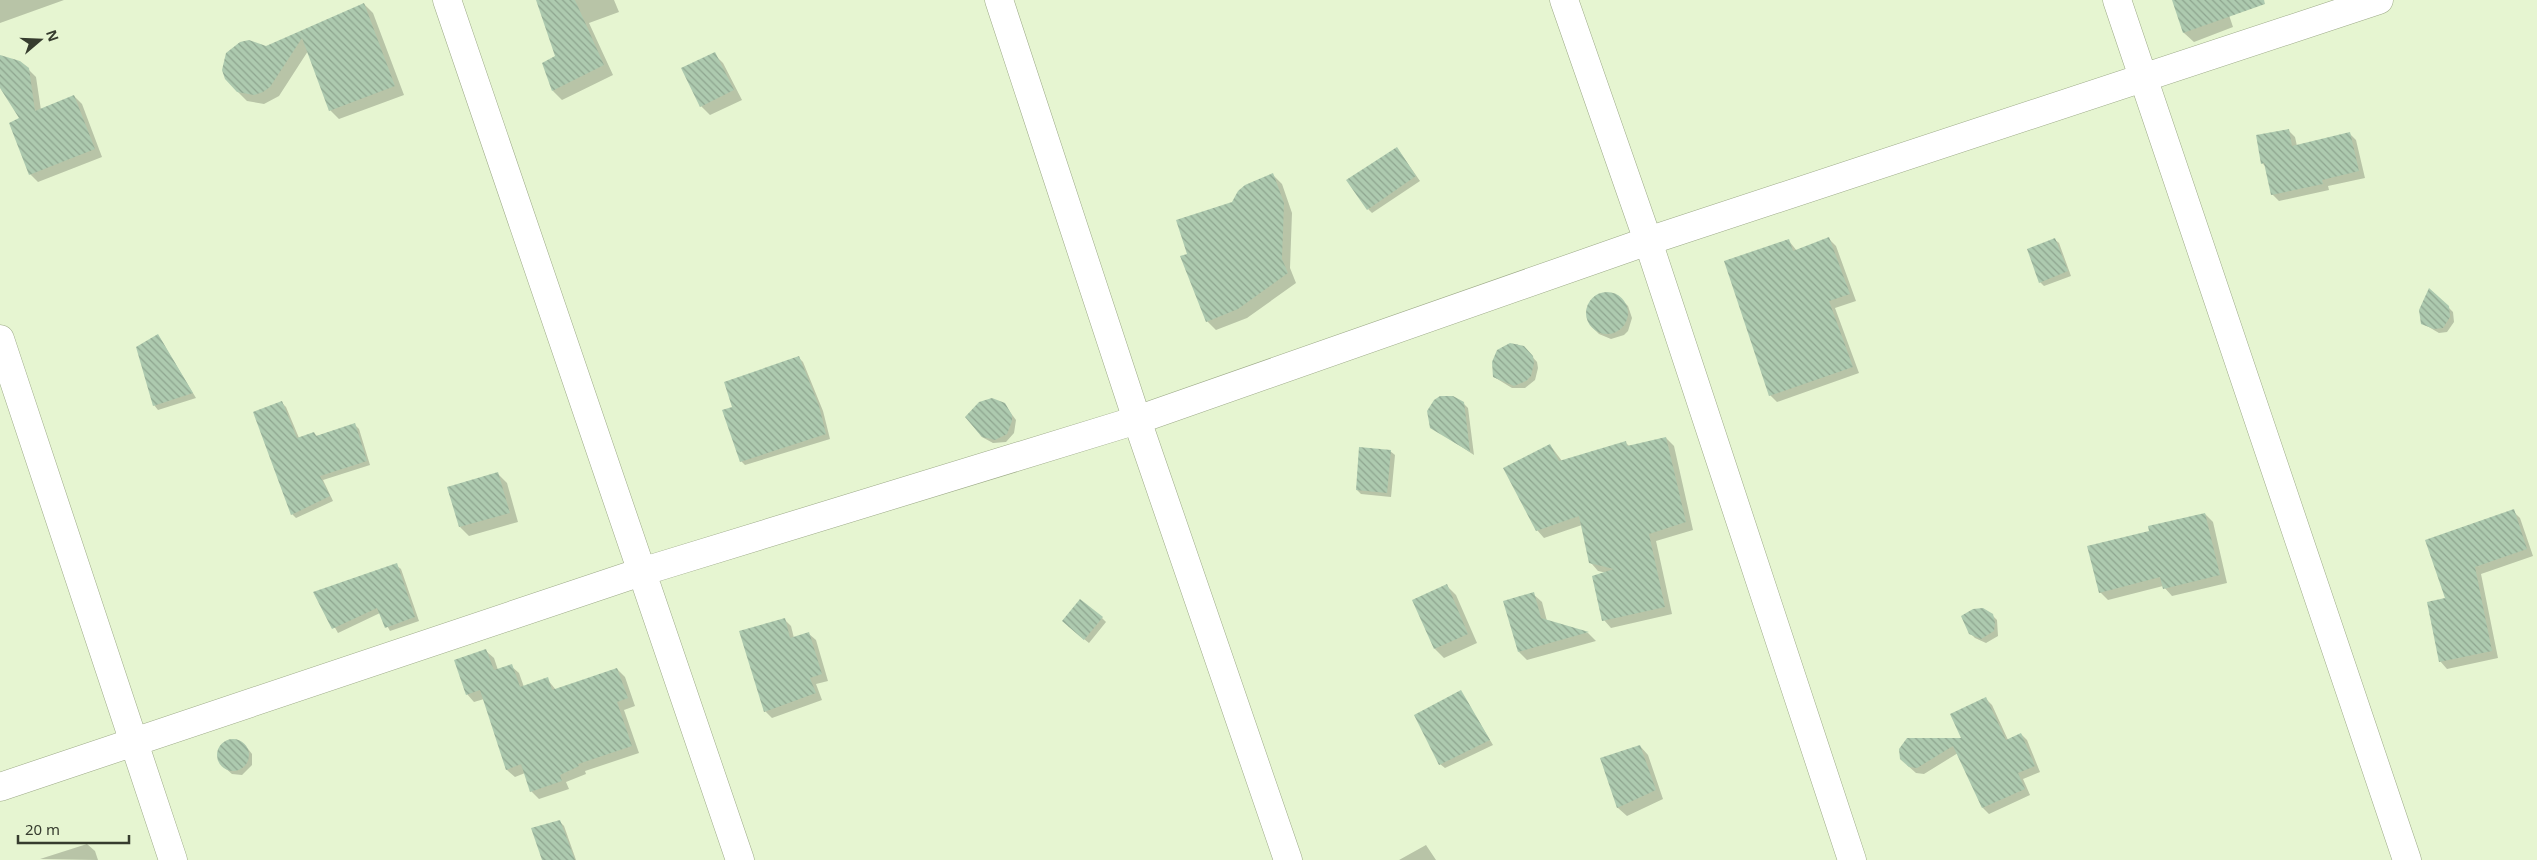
<svg xmlns="http://www.w3.org/2000/svg" width="2537" height="860" viewBox="0 0 2537 860" font-family="'Noto Sans',sans-serif">
  <style>
    .shadow { fill: #0003 }
    .building { fill: url(#building-back-hatch) }
    .lines { fill: none; stroke-linecap: round; stroke-linejoin: round }
    .street-casing { stroke: #9ca987; stroke-width: 29 }
    .street { stroke: #fff; stroke-width: 28 }
  </style>
  <defs>
    <pattern id="building-back-hatch" width="6" height="6" patternUnits="userSpaceOnUse" patternTransform="scale(1.25)"><rect width="6" height="6" fill="#adcaaf"/><path d="M-1 5l2 2M0 0l6 6M5-1l2 2" fill="none" stroke="#8ea58f"/></pattern>
  </defs>
  <rect width="100%" height="100%" fill="#e6f5d1"/>
  <path class="shadow" d="M0,0h64l-64,23z
    M537,0h77l5,12 -30,11 24,52 -51,25 -9,-9 -9,-28 13,-6z
    M2173,0h51l9,27 -39,15 -10,-9z
    M364,4l9,9 31,82 -65,24 -9,-9 -22,-59 -29,45 -15,8 -17,-3 -10,-10 29,-44z
    M714,54l9,9 19,37 -32,15 -9,-9z
    M24,65l12,12 5,33 33,-14 8,8 20,53 -64,25 -8,-8 -10,-55 -20,-34v-15z
    M2288,130l7,7 2,9 53,-12 6,6 9,38 -37,8 1,4 -50,11 -7,-7 -6,-27 -4,-4z
    M1397,148l23,33 -48,32 -4,-4z
    M1273,175l9,9 10,29 -2,55 6,15 -49,35 -31,12 -9,-9 26,-118z
    M1829,239l7,7 20,55 -21,7 24,65 -82,29 -7,-7 19,-154 8,10z
    M2054,239l5,4 12,33 -27,10 -4,-4z
    M1605,294l12,2 6,5 5,5 4,12 -4,13 -4,4 -13,4 -12,-5 -5,-5 -4,-5 -3,-13 6,-12z
    M2448,307l5,5 1,10 -7,10 -8,1 -17,-10z
    M158,335l38,63 -38,12 -4,-5z
    M1517,344l11,8 9,10 1,6 -3,12 -10,8h-13l-18,-11 10,-31z
    M799,358l4,4 20,49 7,28 -85,26 -4,-4 -7,-53z
    M282,403l4,4 13,31 15,-5 3,3 38,-11 4,4 11,36 -47,15 10,21 -37,17 -4,-4z
    M1463,403l5,5 6,47 -43,-28z
    M1004,404l12,16 -2,13 -8,9 -13,1 -11,-6 -16,-20z
    M1666,438l8,8 19,84 -37,11 16,73 -61,14 -7,-8 3,-47 -9,-2 -7,-8 -9,-38 -38,13 -7,-8 13,-85 12,16 64,-18 4,4z
    M1390,451l5,4 -4,42 -30,-3 -4,-4z
    M498,474l9,9 11,39 -49,14 -9,-9z
    M2513,511l7,7 13,38 -52,18 17,84 -51,11 -7,-8 6,-62z
    M2205,514l8,8 14,61 -55,13 -9,-10 -55,14 -8,-8 50,-60z
    M396,565l5,4 18,52 -29,10 -10,-18 -42,20 -23,-40z
    M1447,586l9,9 21,48 -33,15 -9,-9z
    M1533,594l9,8 5,19 41,12 8,8 -69,19 -8,-8 -14,-50z
    M1992,615l5,5 1,16 -12,7 -11,-5 -5,-5z
    M1102,618l4,4 -17,21 -21,-17z
    M784,619l7,7 3,12 15,-4 7,6 12,41 -12,3 6,16 -50,18 -7,-7z
    M486,651l8,7 4,12 13,-4 8,7 5,14 23,-8 9,11 61,-21 8,8 10,29 -11,4 15,43 -54,18 1,3 -20,8 3,7 -30,10 -8,-8 -6,-18 -10,4 -8,-7 -23,-71 -10,3 -7,-8z
    M1461,692l32,53 -48,23 -5,-4z
    M1986,699l6,6 16,35 13,-6 6,6 13,32 -17,7 7,16 -41,19 -6,-6 -25,-55 -34,21 -8,-1 -9,-8 56,-25z
    M236,740l9,5 7,9v11l-10,10 -10,-1 -8,-7 -5,-5 -1,-10 4,-8z
    M1640,746l8,9 15,44 -36,17 -9,-8 -16,-49z
    M560,822l4,4 12,34h-32z
    M87,844l8,7 3,9 -58,-1z
    M1426,845l10,15h-37z"/>
  <path class="building" d="M536,0h39l29,65 -52,26 -10,-28 13,-7z
    M2172,0h92l1,4 -82,29z
    M364,3l31,83 -66,25 -27,-73 -32,49 -7,5 -9,3 -17,-3 -12,-13 -3,-9 4,-17 14,-11 9,-2 17,6z
    M715,52l19,38 -34,17 -19,-39z
    M0,55l20,6 9,7 6,43 39,-16 21,54 -66,26 -20,-52 10,-5 -19,-30z
    M2289,129l3,17 58,-14 9,39 -37,9 1,4 -52,11 -7,-32 -3,1 -5,-29z
    M1397,147l19,29 -49,34 -21,-30z
    M1273,173l11,30 -2,56 6,14 -50,36 -32,13 -26,-66 7,-2 -11,-34 56,-18 6,-11 7,-6z
    M1829,237l21,57 -21,7 24,66 -84,29 -45,-135 65,-22 4,12z
    M2055,238l13,33 -29,12 -12,-34z
    M2429,288l20,18 1,11 -7,11 -9,1 -13,-5 -2,-14z
    M1586 313a21 21 0 1 1 42 0a21 21 0 1 1-42 0Z
    M158,334l35,59 -40,13 -17,-59z
    M1510,343l14,3 9,10 1,7 -3,13 -5,5 -12,5 -21,-9 -1,-15 5,-12z
    M799,356l20,50 7,28 -86,28 -18,-52 10,-3 -8,-25z
    M1440,396h13l11,6 6,50 -40,-24 -3,-17 7,-11z
    M992,398l13,5 7,12v6l-5,13 -12,6 -13,-3 -17,-20 14,-15z
    M282,401l15,37 17,-6 2,4 39,-13 12,38 -47,15 10,20 -39,19 -38,-103z
    M1666,437l20,85 -37,12 16,73 -63,14 -10,-45 22,-7 -25,-6 -10,-47 -43,15 -33,-63 47,-24 9,17 67,-20 1,5z
    M1359,447l32,3 -4,43 -31,-3z
    M498,472l12,41 -51,14 -12,-40z
    M2514,509l13,40 -52,18 17,84 -53,11 -12,-60 18,-4 -20,-58z
    M2205,513l15,62 -57,14 -3,-12 -61,16 -12,-47 62,-15 -1,-5z
    M397,563l18,54 -30,11 -8,-20 -45,21 -19,-37z
    M1447,584l21,50 -34,15 -22,-49z
    M1534,592l7,26 48,14 -71,20 -15,-51z
    M1080,599l23,18 -19,23 -22,-19z
    M1983,608l10,6 2,9 -1,8 -13,8 -12,-5 -8,-18 12,-7z
    M785,618l5,20 19,-6 13,42 -12,4 6,15 -52,19 -25,-81z
    M486,649l8,21 18,-6 8,23 28,-10 4,13 65,-22 11,30 -11,4 15,44 -54,18 1,2 -19,9 2,6 -32,11 -9,-28 -15,6 -26,-80 -14,5 -12,-35z
    M1461,690l29,50 -51,25 -25,-50z
    M1986,697l20,43 15,-7 14,33 -17,7 7,16 -43,19 -29,-62 -36,22 -8,-1 -9,-8 -1,-10 8,-11h54l-11,-24z
    M217 755a16 16 0 1 1 32 0a16 16 0 1 1-32 0Z
    M1640,745l16,45 -39,18 -17,-50z
    M560,820l15,40h-33l-11,-32z"/>
  <g class="lines">
    <defs>
      <path id="street" d="M447,0l293,860
        M999,0l138,420 151,440
        M1564,0l84,241 204,619
        M2117,0l290,860
        M0,339l173,521
        M0,787l641,-215 496,-152 511,-179 731,-241"/>
    </defs>
    <use href="#street" class="street-casing"/>
    <use href="#street" class="street"/>
  </g>
  <g transform="translate(40 40) rotate(71)" stroke="#e6f5d1" stroke-width="4" paint-order="stroke">
  <path d="M0-4L9 19L0 12L-9 19Z" fill="#363c2e"/>
  <text y="-8" font-size="14" font-weight="bold" text-anchor="middle" fill="#363c2e">N</text>
  </g>
  <path d="M18 835v8h111v-8" fill="none" stroke="#363c2e" stroke-width="2.5"/>
  <text x="25" y="835" font-size="15" fill="#363c2e" stroke="#e6f5d1" stroke-width="4" paint-order="stroke">20 m</text>
</svg>
